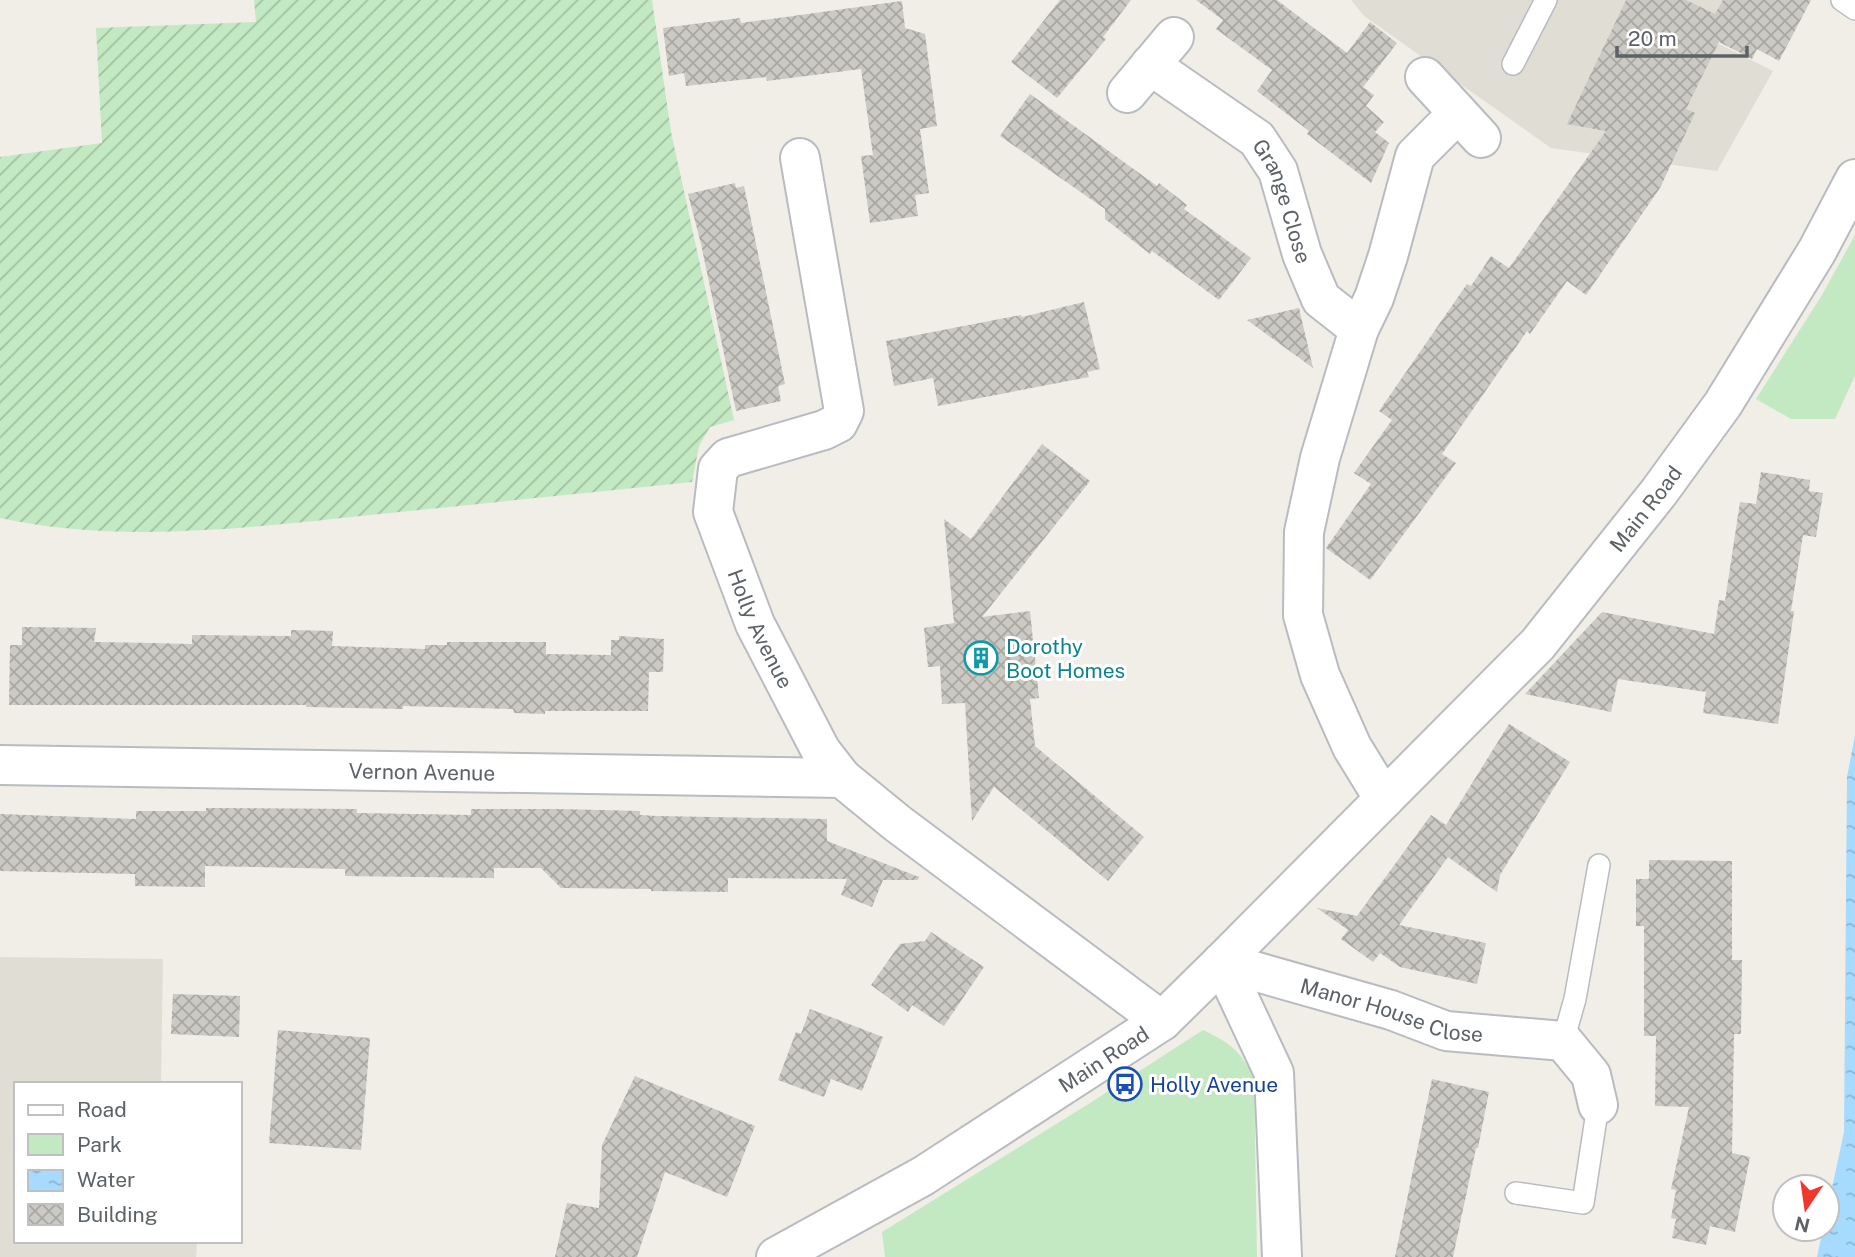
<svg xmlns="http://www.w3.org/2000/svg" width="1855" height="1257" viewBox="0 0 1855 1257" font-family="'Public Sans',sans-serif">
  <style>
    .education { fill: #e0ddd4 }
    .green { fill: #c2e9c2 }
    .garden { fill: url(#garden-furrows) }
    .water { fill: url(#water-ripples) }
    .building { fill: url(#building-cross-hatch) }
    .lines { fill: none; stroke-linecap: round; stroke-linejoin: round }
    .service-casing { stroke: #b8bcc0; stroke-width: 24 }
    .minor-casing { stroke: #b8bcc0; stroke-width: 42 }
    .service { stroke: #fff; stroke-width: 21 }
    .minor { stroke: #fff; stroke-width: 38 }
    .labels { text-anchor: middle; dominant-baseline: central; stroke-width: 6; stroke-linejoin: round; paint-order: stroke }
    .street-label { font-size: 21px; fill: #5d6267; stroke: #fff }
    .culture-label { font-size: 21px; fill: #0d838f; stroke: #fff; text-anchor: start }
    .transit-label { font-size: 21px; fill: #164399; stroke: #fff; text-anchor: start }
  </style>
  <defs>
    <pattern id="garden-furrows" width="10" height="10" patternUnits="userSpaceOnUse" patternTransform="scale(1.75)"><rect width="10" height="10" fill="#c2e9c2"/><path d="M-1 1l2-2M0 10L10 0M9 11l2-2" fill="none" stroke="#a1c0a1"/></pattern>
    <pattern id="water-ripples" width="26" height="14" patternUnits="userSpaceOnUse" patternTransform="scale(1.75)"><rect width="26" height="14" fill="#a7daff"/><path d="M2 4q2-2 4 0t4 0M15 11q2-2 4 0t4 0" fill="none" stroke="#8bb4d2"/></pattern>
    <pattern id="building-cross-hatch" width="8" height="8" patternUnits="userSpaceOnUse" patternTransform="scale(1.75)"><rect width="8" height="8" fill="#cbc9c3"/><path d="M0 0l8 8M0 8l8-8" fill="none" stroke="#a8a7a2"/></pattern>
  </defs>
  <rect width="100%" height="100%" fill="#f0eee6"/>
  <path class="education" d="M1351,0h372l-12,40 62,31 -56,100 -166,-23 -187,-132z
    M0,957l163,2 -2,125h-145v157h181l-1,16h-196z"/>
  <path class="green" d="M1855,235v141l-20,43h-44l-35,-20 66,-104z
    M1203,1030c27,13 37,20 51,48l3,179h-372l-3,-25 208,-129z"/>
  <path class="garden" d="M254,0h398l19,132 63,288 -24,7 -11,19 -7,36c-107,11 -215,22 -322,33 -122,13 -249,29 -370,3v-361l102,-14 -6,-115 160,-6z"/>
  <path class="water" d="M1855,735v522h-38l6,-28h4v-18l17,-79 3,-355z"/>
  <path class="building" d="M1060,0h71l-28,37 3,2 -49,59 -46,-36z
    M1196,0h81l70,53 23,-31 27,21 -34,44 11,8 -8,11 18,16 -9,10 14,11 -18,40 -64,-49 2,-3 -52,-40 15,-21 -56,-41 7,-9z
    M1626,0h60l29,14 8,-14h88l-32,61 -22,-12 -5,10 -33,-17 -33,67 9,4 -35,75 -74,107 -19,-14 -37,53 -3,-3 -85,123 14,9 -86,117 -44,-32 45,-64 -17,-11 38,-53 -13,-9 88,-127 4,2 20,-30 18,12 97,-137 -39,-7z
    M902,1l3,27 20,6 12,92 -17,3 9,64 -14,2 3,21 -48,7 -9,-67 12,-1 -12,-86 -94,12 -1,-4 -80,9 -2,-13 -15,3 -6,-48 77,-10 1,5z
    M1030,94l127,92 2,-3 28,22 -3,4 67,49 -32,42 -67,-49 -2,3 -45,-35v-10l-105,-73z
    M735,183l1,5 8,-2 41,198 -7,2 3,15 -45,10 -35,-167 -13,-50z
    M1084,302l16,67 -13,3 2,5 -151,29 -5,-28 -39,8 -8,-45 135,-26 1,2z
    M1299,308l14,60 -66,-48z
    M1042,444l48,37 -108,136 48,-6 9,87 -9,1 5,47 109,91 -36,44 -114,-94 -22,34 -7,-118 -23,1 -2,-38 -12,1 -4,-39 30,-5 -10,-104 27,20z
    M1761,472l49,8 -1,11 14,2 -7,44 -13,-2 -12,76h3l-16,113 -75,-11 3,-21 -88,-13 -7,33 -86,-18 77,-82 112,22 5,-34 6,1 15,-99 16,2z
    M22,627l74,1 -2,14 58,1 40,1v-9l99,1v-6l42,1 -1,15 93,3v-4h22v-3h99v12l65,1v-15h8v-4l45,3 -1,33h-14l-1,39h-103v3l-31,-1 -1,-4 -110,-3v3l-97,-2v-2h-297l1,-60h12z
    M1509,724l61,38 -70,113 -3,17 -49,-35 -49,68 87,18 -9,41 -77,-17 -20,-14 -7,9 -32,-23 7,-9 -31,-22 40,8 74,-101 15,10z
    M206,808l151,1v4l114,2v-6h86l83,2v4l17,1 170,3v22l92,36 -1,3h-35l-11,27 -31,-12 6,-16 -119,-1v14l-77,-1v-2l-90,-1 -20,-20h-47v10l-149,-2v-7l-140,-3v21l-70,-1v-12l-135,-3v-57l136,5v-8h70z
    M1649,860l83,1v99h10l-1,74h-7l-2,119 18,4 -15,75 -25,-6 -4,19 -34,-7 4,-19 -5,-1 5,-28 -5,-1 18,-82 -34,-1 1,-70h-12v-110h-8v-47h13z
    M931,932l53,35 -40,59 -32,-21 -4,7 -37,-27 29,-41 25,-3z
    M173,994l67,2 -1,41 -68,-3z
    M810,1009l73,28 -21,54 -31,-12 -7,18 -46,-17 18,-48 5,2z
    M278,1030l92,8 -9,112 -92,-7z
    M635,1076l120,50 -28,71 -62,-25 -28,85h-82l12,-54 32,5 3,-63z
    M1432,1079l57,13 -11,56h-2l-23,109h-58z"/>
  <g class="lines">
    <defs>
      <path id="service" d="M1842,0l13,9
        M1513,64l33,-64
        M1563,1041l12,-42 24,-134
        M1516,1193l67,10 15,-98"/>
      <g id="minor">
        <path id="s1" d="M1150,65l107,74 21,32 24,83 19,45 38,30"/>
        <path d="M1425,77l56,61"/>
        <path d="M1127,93l47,-56"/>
        <path id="s2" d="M800,158l44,253 -6,12 -14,7 -96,28 -10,11 -5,43 42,112 66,127 21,27 55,45 265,198"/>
        <path id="s3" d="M0,765l842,13"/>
        <path d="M1384,799l-32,-52 -32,-72 -17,-60 1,-83 16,-74 39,-129 15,-31 14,-42 27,-100 43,-43"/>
        <path id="s4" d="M1222,962l169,48 55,21 117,10 28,34 7,30"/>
        <path d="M1222,962l52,111 8,184"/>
        <path id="s5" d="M776,1257l147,-81 239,-155 60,-59 316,-318 121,-152 64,-88 94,-153 38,-72"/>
      </g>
    </defs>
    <use href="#service" class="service-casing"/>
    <use href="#minor" class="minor-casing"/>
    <use href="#service" class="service"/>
    <use href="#minor" class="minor"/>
  </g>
  <defs>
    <symbol id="building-ring" viewBox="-11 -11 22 22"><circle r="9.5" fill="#fff" stroke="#0f9aa8" stroke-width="1.5"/><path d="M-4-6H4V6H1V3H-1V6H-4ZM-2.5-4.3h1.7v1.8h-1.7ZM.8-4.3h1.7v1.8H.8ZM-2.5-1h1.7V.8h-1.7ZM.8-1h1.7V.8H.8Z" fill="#0f9aa8"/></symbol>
    <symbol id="bus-ring" viewBox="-11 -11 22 22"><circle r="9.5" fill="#fff" stroke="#1a4fb4" stroke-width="1.5"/><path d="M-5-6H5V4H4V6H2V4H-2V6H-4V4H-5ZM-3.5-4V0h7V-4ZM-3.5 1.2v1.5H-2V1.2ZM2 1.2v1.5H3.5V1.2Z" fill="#1a4fb4"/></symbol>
  </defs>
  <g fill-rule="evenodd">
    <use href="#building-ring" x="962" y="639" width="38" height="38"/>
    <use href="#bus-ring" x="1106" y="1065" width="38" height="38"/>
  </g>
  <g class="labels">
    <g class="street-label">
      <text stroke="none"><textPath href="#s1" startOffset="198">Grange Close</textPath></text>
      <text stroke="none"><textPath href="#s5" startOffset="1158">Main Road</textPath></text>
      <text stroke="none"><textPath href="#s2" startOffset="570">Holly Avenue</textPath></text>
      <text stroke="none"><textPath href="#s3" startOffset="422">Vernon Avenue</textPath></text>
      <text stroke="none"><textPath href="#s4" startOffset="177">Manor House Close</textPath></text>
      <text stroke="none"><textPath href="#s5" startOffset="383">Main Road</textPath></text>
    </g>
    <g class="culture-label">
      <text x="1006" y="646">Dorothy<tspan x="1006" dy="24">Boot Homes</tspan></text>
    </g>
    <g class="transit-label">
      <text x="1150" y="1084">Holly Avenue</text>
    </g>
  </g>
  <rect x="14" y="1082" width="228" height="161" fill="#ffffff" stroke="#bec0c2" stroke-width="2"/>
  <rect x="28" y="1105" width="35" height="10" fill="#ffffff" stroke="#bec0c2" stroke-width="2"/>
  <text x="77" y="1117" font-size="21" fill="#5d6267">Road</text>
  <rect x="28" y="1134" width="35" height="21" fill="#c2e9c2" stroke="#bec0c2" stroke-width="2"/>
  <text x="77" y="1152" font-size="21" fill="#5d6267">Park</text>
  <rect x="28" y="1170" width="35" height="21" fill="url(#water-ripples)" stroke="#bec0c2" stroke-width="2"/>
  <text x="77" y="1187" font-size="21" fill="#5d6267">Water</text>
  <rect x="28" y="1204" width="35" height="21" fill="url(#building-cross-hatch)" stroke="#bec0c2" stroke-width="2"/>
  <text x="77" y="1222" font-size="21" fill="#5d6267">Building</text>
  <g transform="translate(1806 1208) rotate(193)"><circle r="33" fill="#ffffff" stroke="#bec0c2" stroke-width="2"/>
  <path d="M0-5L12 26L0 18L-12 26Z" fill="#f1372b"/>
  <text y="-10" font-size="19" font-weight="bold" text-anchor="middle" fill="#5d6267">N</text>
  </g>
  <path d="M1617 46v10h130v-10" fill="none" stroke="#5d6267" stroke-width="3.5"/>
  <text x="1628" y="46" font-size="21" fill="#5d6267" stroke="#ffffff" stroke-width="5" paint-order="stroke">20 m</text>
</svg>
